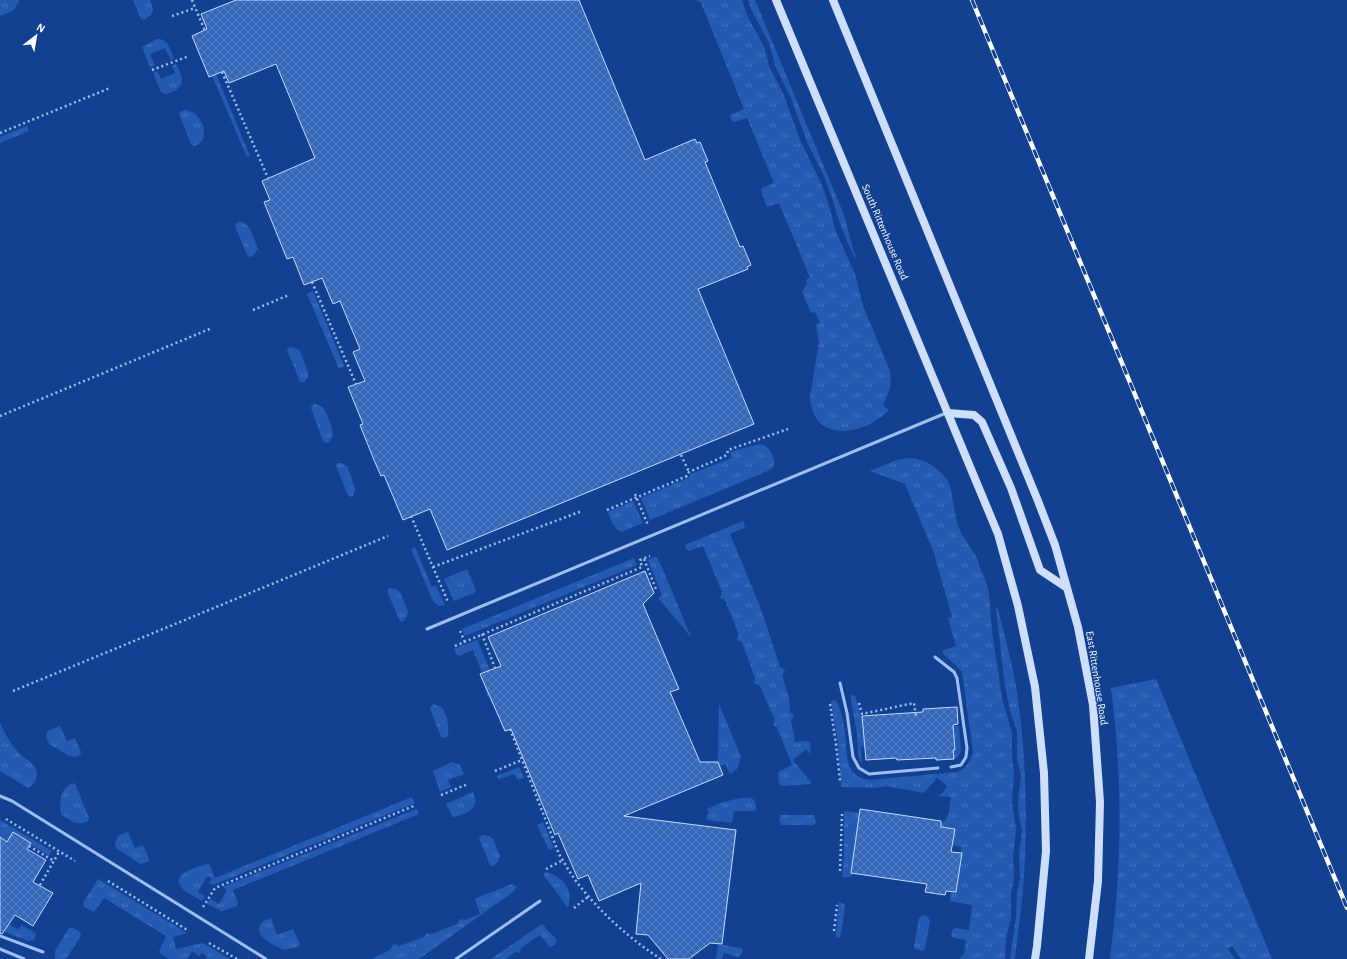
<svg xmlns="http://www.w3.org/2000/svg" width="1347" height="959" viewBox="0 0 1347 959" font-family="'Alegreya Sans',sans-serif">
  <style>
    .grass { fill: url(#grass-tufts) }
    .building { fill: url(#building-cross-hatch); stroke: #c6dbfd }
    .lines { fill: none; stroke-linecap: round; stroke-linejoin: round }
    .path { stroke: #9fbff2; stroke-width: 2.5; stroke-dasharray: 2 3; stroke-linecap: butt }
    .lane { stroke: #9fbff2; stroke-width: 3 }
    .secondary { stroke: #cedffc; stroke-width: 8 }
    .rail-casing { stroke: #fff; stroke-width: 4.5 }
    .rail { stroke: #124192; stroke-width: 3; stroke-dasharray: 9; stroke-linecap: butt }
    .labels { text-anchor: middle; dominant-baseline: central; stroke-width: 3; stroke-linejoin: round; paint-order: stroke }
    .street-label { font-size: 11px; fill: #fff; stroke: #124192 }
  </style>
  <defs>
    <pattern id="grass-tufts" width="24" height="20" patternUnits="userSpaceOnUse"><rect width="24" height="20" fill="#245ab1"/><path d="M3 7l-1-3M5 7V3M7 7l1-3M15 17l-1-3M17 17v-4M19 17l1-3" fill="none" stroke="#4573bd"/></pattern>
    <pattern id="building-cross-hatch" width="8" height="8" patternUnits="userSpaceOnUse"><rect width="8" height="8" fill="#3668b9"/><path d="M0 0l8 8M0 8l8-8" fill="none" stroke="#547fc4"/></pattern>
  </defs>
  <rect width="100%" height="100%" fill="#124192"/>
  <path class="grass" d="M0,0h19v1l-5,9 -14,6z
    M133,0h17l3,9 -2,6 -7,5 -3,-1z
    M696,0h46l4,13 19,36 4,17 14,27 17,47 21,43 8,23 7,26 19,42 8,32 27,65c2,16 -1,20 -7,34l6,5c-25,26 -76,34 -79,-13l9,-55 -3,-17 4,-2 -5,-11 -4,1 -9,-21 5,-9 -1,-3 4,-3 -31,-74 -12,4 -6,-17 1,-2 12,-5 -27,-65 -13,4 -3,-2 -1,-5 14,-6 -43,-106z
    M748,0h7l89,215 12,45 -10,-21 -9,-24 -4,-14 -9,-25 -17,-34 -16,-44 -15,-30 -7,-25 -18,-34z
    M157,39c12,0 13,11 17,20l-3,1 -6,-12 -15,6 5,11 -5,2 -8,-20z
    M176,64c2,5 6,11 6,16 0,8 -10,13 -17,14l-4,-2 -8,-19 4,-2 4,8 14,-6 -3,-7z
    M216,74l34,82 -3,1 -35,-81z
    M185,110c17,1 28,30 9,36l-3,-2 -12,-30 1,-2z
    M27,126l2,5 -29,12v-6z
    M237,222c14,-2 16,17 21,27l-5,7 -3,1 -3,-2 -12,-29z
    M313,291l31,75 -5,3 -32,-75z
    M290,347l5,1 5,3 8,21v5l-4,5h-4l-12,-30 -1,-3z
    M315,404l8,3c4,10 15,26 6,35l-3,1 -3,-2 -12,-33 1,-3z
    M760,444c9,1 15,12 14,21l-4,5 -120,50 -9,-22 49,-21 1,-3 41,-16 -2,-6z
    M909,458c18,1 32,11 41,27l7,38 4,10 16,25 3,10 4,8 5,17 3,39 10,66 10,35v22l2,18 -2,30 4,26 -3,28 1,22 -3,14v25l-5,20 -1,21h-46l5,-5 2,-14 -11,-2 -4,-2 2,-7 2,-1 14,2 3,-25 -22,-4 1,-10 5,1 6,-39h-1v-6l-9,-2 2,-16 -14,-2 1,-4c9,-3 8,-17 10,-26l-13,-1 1,-2 2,1 6,-9 -10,-8 -13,15 -38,-7 -11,2 -34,-1 -3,-45 -7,-40 3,-2c4,2 5,6 6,10 3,7 4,16 5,24 2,19 -1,44 25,46l87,-8c10,-4 13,-10 16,-20l-11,-80c-6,-8 -15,-13 -20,-20l2,-2 12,-4 -8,-28 4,-1 -18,-64 -29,-69 -35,-13 27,-11z
    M337,463h3l7,3 8,22v4l-3,5 -4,-2 -12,-29z
    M633,501l10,22 -21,9c-9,-3 -11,-12 -14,-20z
    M743,521l2,4 -1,3 -14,6 31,75 19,58 5,3 -3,5 7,23 1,14 4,4 -3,4 4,22 13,-1 2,2 1,11 -5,-5 -13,11 18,22v2l-28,2 -4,-2 -1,-12 14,-7 -15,-38 -4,-2 2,-5 -15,-34 -6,-3 1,-5 -13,-36 -5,-2 2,-5 -14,-35 -5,-2 2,-6 -19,-46 -14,5 -3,-2 -1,-4z
    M415,547l17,40 4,-1 9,19c-5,2 -10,-1 -13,-6l-21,-50z
    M656,556l4,7 31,74 -33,-39 4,-3 -14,-35z
    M634,558l3,7 -172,71 -3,-7z
    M467,569l9,21 -2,3 -20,8 -10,-22z
    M389,588l7,1 4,3 8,20 -1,5 -5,5 -2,-1 -13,-30z
    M997,606c7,26 14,53 19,80 9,56 11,113 9,170 -1,35 -6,69 -10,103h-5l6,-42 1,-24 3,-15 -1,-22 3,-27 -3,-11 -1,-16 3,-26 -4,-19v-26l-7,-20 -5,-25 -9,-76z
    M477,640l13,30 8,24 -11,3 -5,-24 -9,-23 -14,6 -3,-2 -2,-5z
    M1156,679l116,280h-31l-9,-13 -4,3 7,10h-125c12,-93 13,-178 1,-271z
    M852,695l3,1 4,12 1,8h2l3,31h-4l1,16 -2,-2 -2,-8 -1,-19 -6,-33v-5z
    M433,704c3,1 6,2 9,4 5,6 9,24 4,30l-5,-1 -11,-29z
    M719,704l22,53 -4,12 -7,5 -5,-10 -5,2 -2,-4z
    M0,723c5,11 10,20 18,29 7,9 23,12 18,27 -1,4 -4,6 -8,9l-28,-17z
    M60,726l7,15 8,-3 6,14 -1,3 -5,2 -5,-1 -21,-12 -3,-8 2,-5z
    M953,726h6l2,25 -3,6 -4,2 -1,-9h2z
    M452,762l8,3 4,9 -16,6 3,7 -11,5 -7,-21z
    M519,767l5,11 -6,2 -4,-6 -14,5h-2l-1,-3z
    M73,783l3,3 13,32 -1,3c-10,6 -19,-1 -27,-7 -2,-12 -1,-26 12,-31z
    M473,792c8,17 -7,22 -20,25l-7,-13z
    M412,797l3,6 -202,82 -4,-2 3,-5 -5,-2 -9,16 7,4 -3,5c-6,-4 -14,-7 -19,-12 -16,-15 15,-22 24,-25l3,1 5,13z
    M740,798c12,0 16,-2 16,12l-2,1h-20l-2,12 -25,-3v-6l2,-1 -2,-4 13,-6z
    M417,809l2,5 -186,76 5,13 -1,3 -15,5 -15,-7 3,-5 9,5 8,-14 -4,-3z
    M844,811l16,2 -9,59 3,1c-3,5 -8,5 -12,4l2,-19z
    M781,815h33l2,7 -2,3h-33l-2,-7z
    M0,820l52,31 -3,5 -19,-12 1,-2 -18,-10 -6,10 -7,-5z
    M543,822l11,26 -5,2 -12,-25z
    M128,832l7,16 8,-3 6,14 -1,3 -8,2 -24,-16 -1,-6 3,-6z
    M482,835l7,1 4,3 7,17 -2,6 -5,4 -3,-1 -11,-27z
    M547,872c18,7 26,16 21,36l-25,-34z
    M98,879l89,54 -14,4 3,12 27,-6 27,16h-24l1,-3 -5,-3 -3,3 -7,-5 -5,8h-18l-10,-7 7,-16 -62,-38 -10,14 -10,-5 -1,-4z
    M512,884l5,3 -4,5 -94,67h-47l18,-9 4,-6 5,2 25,-9 3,-4 5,1 25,-10 3,-5 5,1 15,-6 -5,-14 1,-2z
    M839,902l5,2 1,3 -4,27 -2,4 -3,-1z
    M923,915l4,1 3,5 -5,27 -2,3 -8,-2 -1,-2 5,-29z
    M271,918l6,17 16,-6 7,15 -2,3 -14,3c-9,-5 -30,-13 -24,-25 3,-5 6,-5 11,-7z
    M9,924l10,6 2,-5 14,8 1,2 -2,5 -6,1 -28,-11v-5l6,3z
    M542,924l15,16 -2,4 -4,3 -2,-1 -9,-11 -19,13 -1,5 -5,-1 -9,7h-15z
    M69,928h4l7,4 1,4 -15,23h-11v-8z
    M718,944l23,4 2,3 -2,4 -3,2 -14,-4 -2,6h-6z"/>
  <path class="building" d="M236,0h343l66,160 50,-21 2,4 3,-1 8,19 -3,1 35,85 3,-1 8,19 -4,2 1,2 -50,20 56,135 -307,126 -17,-41 -27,11 -19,-45 -3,1 -7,-16 -14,-35 3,-1 -15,-37 17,-6 -12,-29 7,-3 -20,-48 -7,3 -11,-26 -18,7 -11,-28 -6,2 -23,-57 6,-2 -8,-19 53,-23 -39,-94 -47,19 -5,-12 -15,6 -17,-41 15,-7 -6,-15z
    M645,571l9,22 -11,11 36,85 -9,3 30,70h18l5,13 -99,41 112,14 -14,114 -12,-1 -21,16h-21l-20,-24 -12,-1 5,-51 -42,18 -11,-26 -10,4 -20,-46 -3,2 -44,-106 -6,2 -25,-57 21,-8 -13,-29z
    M957,707l1,17 -5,1 2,25h-2l1,9 -18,1v-2l-39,2 -1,-2 -30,2 -4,-44 61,-4v-3z
    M860,809l81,12v6l14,2 -4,23 11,1 -6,39 -10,-1 -1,4 -20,-3 2,-8 -76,-11z
    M13,832l18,11 -4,6 19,11 -13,22 20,11 -20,33 -18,-11 -13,19 -2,-1v-96l7,5z"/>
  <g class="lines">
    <path class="path" d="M192,0l13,31
      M172,16l23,-8
      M152,70l37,-14
      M222,72l46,106
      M0,133l110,-45
      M312,282l44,102
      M253,310l36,-15
      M0,416l212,-88
      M681,455l8,17
      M635,494l13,31
      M607,510l80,-34 2,-4 38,-17 1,-5 60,-21
      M411,516l37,86
      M644,559l12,30 -3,1
      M433,567l149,-56
      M460,631l5,11
      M482,634l13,34
      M455,646l187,-79 -2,-7 10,-4
      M13,691l375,-155
      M859,703l3,11 52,-11 2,14
      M830,704l6,40 4,37
      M510,729l49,125c6,10 12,21 20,31 21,27 52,55 82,74
      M495,771l27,-11
      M441,795l27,-11
      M6,819l69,42
      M29,846l25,15
      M546,869l17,-9
      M840,871l2,-57
      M108,881l81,50
      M40,885l19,-33
      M203,907l12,-19 201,-83
      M574,908l15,-12
      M834,931l3,-26
      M209,943l28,16"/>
    <path class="lane" d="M427,629l519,-216
      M935,657l19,15 3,6 10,70 -1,9 -5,8 -10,2
      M840,683l7,30 6,44 6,11 10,6 69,-6
      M0,796l12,5 254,158
      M0,936l43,16
      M0,949l24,10
      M456,959l84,-58"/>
    <path class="secondary" d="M776,0l222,534 20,72 17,81 9,86 2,78 -9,95 -2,13
      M833,0l205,501 17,44 23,82 15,78 7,97 -2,79 -9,78
      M948,413l26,2 8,7 29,66 29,82 27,18"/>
    <defs>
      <path id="rail" d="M972,0l375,908"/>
    </defs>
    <use href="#rail" class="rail-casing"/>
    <use href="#rail" class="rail"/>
  </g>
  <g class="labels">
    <g class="street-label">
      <text transform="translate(885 232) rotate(67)">South Rittenhouse Road</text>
      <text transform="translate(1097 678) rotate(81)">East Rittenhouse Road</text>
    </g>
  </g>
  <g transform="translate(36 36) rotate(31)" stroke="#124192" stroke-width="3" paint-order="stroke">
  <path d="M0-3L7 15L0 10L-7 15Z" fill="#ffffff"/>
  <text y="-6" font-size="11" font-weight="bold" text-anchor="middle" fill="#ffffff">N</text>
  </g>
</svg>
